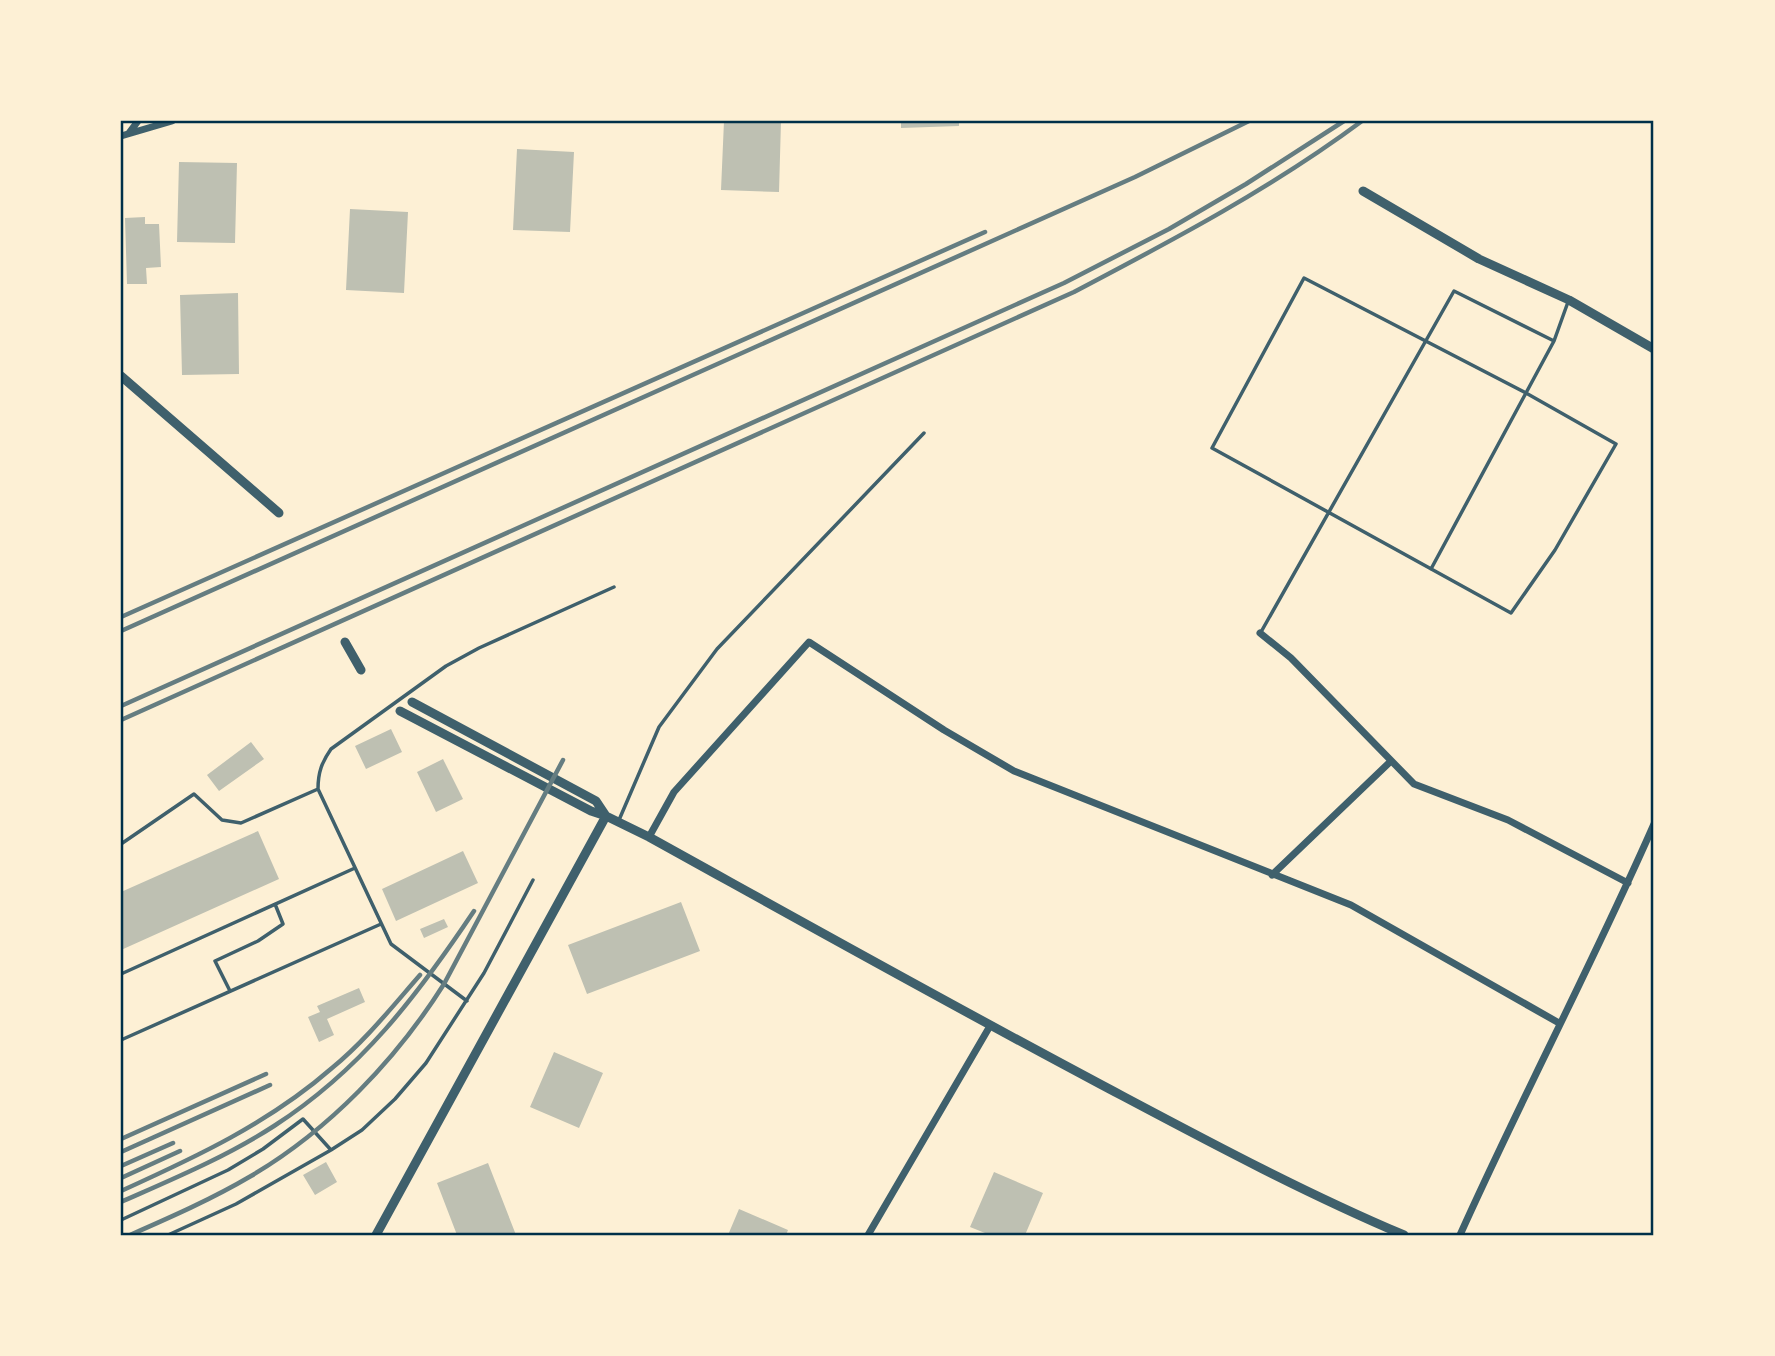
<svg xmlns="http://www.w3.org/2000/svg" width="1775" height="1356" viewBox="0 0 1775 1356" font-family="Poppins,sans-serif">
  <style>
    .building { fill: #bec0b2 }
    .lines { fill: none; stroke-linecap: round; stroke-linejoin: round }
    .service { stroke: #3f606c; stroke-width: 3.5 }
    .minor { stroke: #3f606c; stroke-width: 7 }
    .tertiary { stroke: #3f606c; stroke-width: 9 }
    .rail { stroke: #657d81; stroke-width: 4.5 }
    .neatline { fill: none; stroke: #003049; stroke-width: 2.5 }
  </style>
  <rect width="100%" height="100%" fill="#fdf0d5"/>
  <path class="building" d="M724,121h57l-2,71 -58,-2z
    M901,121h58v5l-58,2z
    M517,149l57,3 -4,80 -57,-2z
    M179,162l58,1 -2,80 -58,-1z
    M350,209l58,3 -4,81 -58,-3z
    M145,217v7h14l2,43 -15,1 1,16h-20l-2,-66z
    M238,293l1,81 -57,1 -2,-80z
    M391,729l11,23 -36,17 -11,-23z
    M251,742l13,17 -45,32 -12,-16z
    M443,759l20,40 -27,13 -19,-40z
    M258,831l21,48 -158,71v-58z
    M463,851l15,32 -82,38 -14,-32z
    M681,902l19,49 -113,43 -19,-49z
    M444,919l4,8 -24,11 -4,-9z
    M359,988l6,14 -38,17 7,16 -15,7 -11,-25 12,-5 -3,-6z
    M554,1052l49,21 -24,55 -49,-21z
    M326,1162l11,20 -22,13 -12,-20z
    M488,1163l28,72h-59l-20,-52z
    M994,1172l49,21 -18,42h-35l-20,-8z
    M739,1209l49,21 -2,5h-58z"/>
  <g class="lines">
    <path class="service" d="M1304,278l222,115 90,51 -61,106 -44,63 -299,-165z
      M1431,569l123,-228 14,-39
      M1261,632l193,-341 100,50
      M619,820l40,-93 58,-78 207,-216
      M121,844l73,-50 28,26 19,3 77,-34
      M121,974l234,-106
      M230,991l-15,-30 43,-20 25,-17 -8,-20
      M467,1001l-76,-57 -73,-155c0,-17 4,-27 13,-40l115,-83 33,-18 135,-61
      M121,1040l260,-116
      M121,1220l107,-50 35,-21 40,-30 28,31
      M168,1235l68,-31 95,-54 31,-20 33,-31 31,-36 58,-90 49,-93"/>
    <path class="minor" d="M129,133l9,-12
      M121,136l51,-15
      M1260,633l31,25 123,126 94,36 120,63
      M649,837l25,-45 135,-150 135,88 70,41 337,134 208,118
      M1272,875l119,-114
      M868,1235l122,-209
      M1460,1235c62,-138 133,-272 194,-411"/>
    <path class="tertiary" d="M1363,191l116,68 90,41 85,49
      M121,376l158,137
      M345,642l16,28
      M412,702l184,99 10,15
      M400,711l191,100 15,5 43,21c150,83 300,167 451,247 100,53 200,107 304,151
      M376,1235l230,-419"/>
    <path class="rail" d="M121,617l864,-385
      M121,631l1014,-454 114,-56
      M121,706l943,-423 105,-54 77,-45 98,-63
      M121,720l953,-428c99,-52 198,-104 288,-171
      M121,1139l145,-65
      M121,1152l149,-67
      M121,1166l52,-23
      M121,1178l59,-27
      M121,1191c75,-34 148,-68 211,-123 33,-27 60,-61 88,-93
      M121,1202c52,-23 105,-45 153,-76 87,-56 143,-130 200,-215
      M130,1235c41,-18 82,-36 121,-59 78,-46 145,-116 193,-192l119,-224"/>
  </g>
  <rect width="1775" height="1356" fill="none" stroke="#fdf0d5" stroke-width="245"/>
  <rect x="122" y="122" width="1530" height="1112" class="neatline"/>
</svg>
